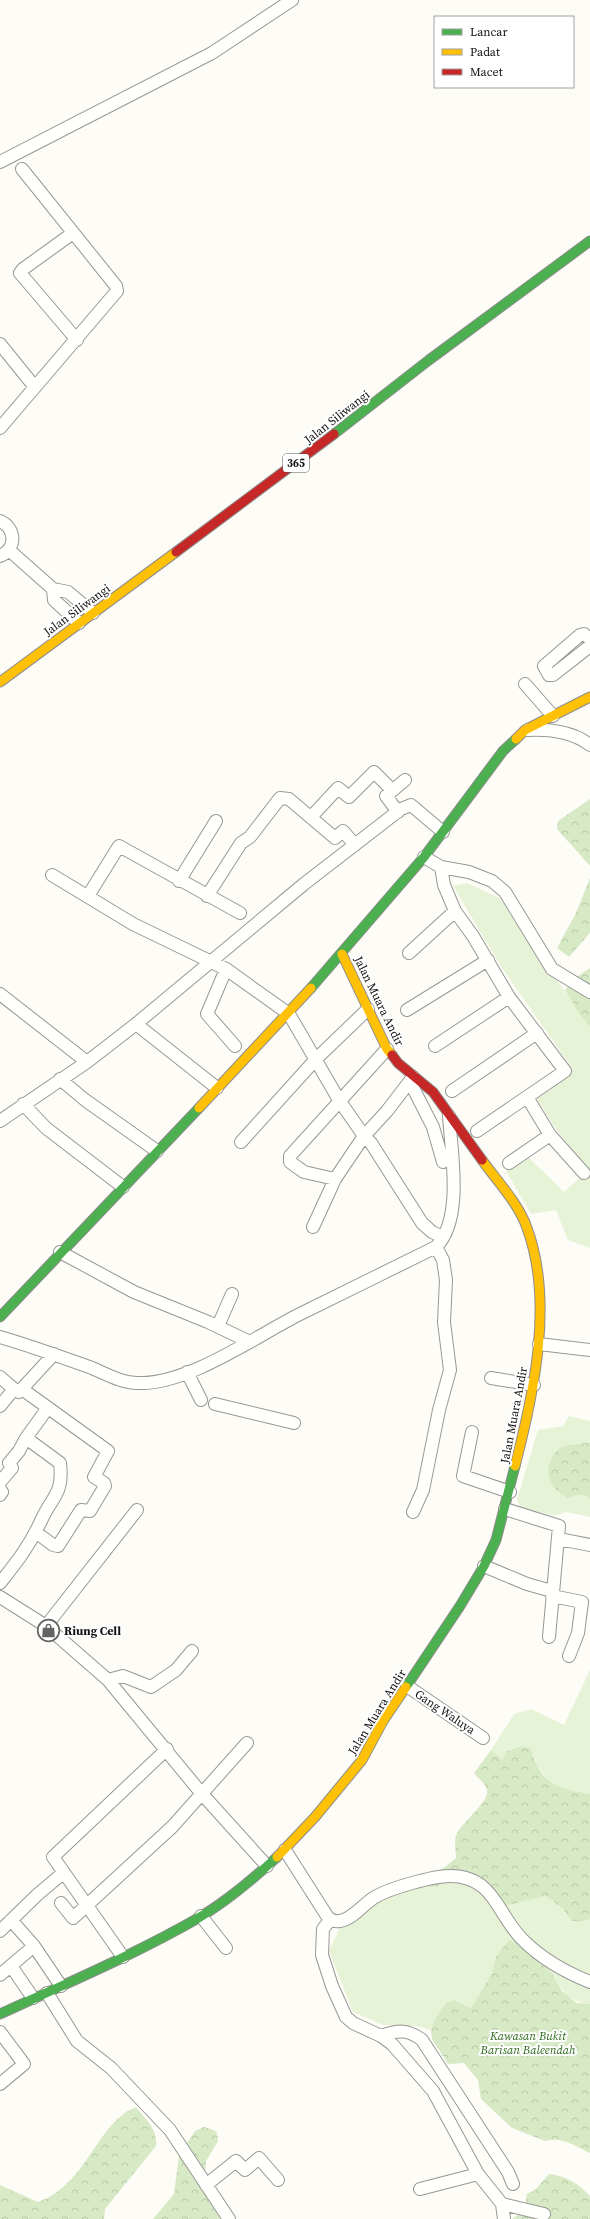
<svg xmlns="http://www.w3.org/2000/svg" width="590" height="2219" viewBox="0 0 590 2219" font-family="'Source Serif 4',serif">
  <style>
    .grass { fill: #e7f3d7 }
    .forest { fill: url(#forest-crowns) }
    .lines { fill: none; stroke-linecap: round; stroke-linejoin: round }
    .street-casing { stroke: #979795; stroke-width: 14 }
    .fast-casing { stroke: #8e8d8b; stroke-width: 11 }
    .slow-casing { stroke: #8e8d8b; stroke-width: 11 }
    .jam-casing { stroke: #8e8d8b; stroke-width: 11 }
    .street { stroke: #fffffe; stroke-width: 12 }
    .fast { stroke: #4caf50; stroke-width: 9 }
    .slow { stroke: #ffc107; stroke-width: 9 }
    .jam { stroke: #c62828; stroke-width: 9 }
    .labels { text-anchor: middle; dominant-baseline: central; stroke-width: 4; stroke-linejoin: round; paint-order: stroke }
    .shield { fill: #fff; stroke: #585858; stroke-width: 1 }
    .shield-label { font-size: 11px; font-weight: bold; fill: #111 }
    .street-label { font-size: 12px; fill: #111; stroke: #fff }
    .poi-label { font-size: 12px; font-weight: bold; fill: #111; stroke: #fff; text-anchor: start }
    .park-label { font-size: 12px; font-style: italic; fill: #2f6b1f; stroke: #fff }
  </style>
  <defs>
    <pattern id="forest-crowns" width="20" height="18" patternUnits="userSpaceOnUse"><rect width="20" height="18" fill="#d8eac5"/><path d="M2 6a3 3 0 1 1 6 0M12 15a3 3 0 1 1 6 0" fill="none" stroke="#b8c8a8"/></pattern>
  </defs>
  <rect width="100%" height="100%" fill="#fdfcf7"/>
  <path class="grass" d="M467,883l32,15 91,129v221l-22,-8 -12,-30 -25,4 -25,-43 22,-14 36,35 25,-22 -34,-42 -19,-30 36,-30 -70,-100 -49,-82z
    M569,1416l21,5v21l-28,5 -7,4 13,47 10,-3 9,1 3,4v17l-24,-5 -12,4 -34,-9 -3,-8 21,-69 25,-4z
    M590,1670v124l-34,-7 -7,-6 -12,-16 -3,-9 -14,-10 -13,5 -5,9 -11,-10 23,-36 17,-5 33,16z
    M463,1872c16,1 27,23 36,35l47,-11 17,13 9,12 9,1 9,-3v85c-21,-2 -28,-13 -38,-30l-56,-17 -5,18 -20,33 -17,-8 -20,21 -3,9 -15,-4 -33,-1 -30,-13 -24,-61 12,-26 22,-11 34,-26z"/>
  <path class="forest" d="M590,799v67l-33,-37 1,-8z
    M590,878v55l-21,24 -12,-9 19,-35z
    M590,968v59l-12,-15 -13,-22 9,-11z
    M590,1442v58l-3,-4 -9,-1 -10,3c-17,-10 -25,-22 -16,-40 2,-5 5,-9 10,-11 8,-3 19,-3 28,-5z
    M521,1746l9,2c3,5 4,12 7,17 12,24 30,24 53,29v125l-9,3 -9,-1 -9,-12 -17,-13 -47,11 -13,-7c-4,-12 -8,-27 -23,-28l-27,15 -9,-3 -3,-6 21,-11 11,-9c0,-7 -2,-17 0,-22 4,-13 34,-34 31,-46 -2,-7 -9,-12 -13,-17l17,-23 11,10 5,-9z
    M509,1940l17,6 26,28 10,17 15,12 13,1v149c-15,-7 -28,-17 -45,-12l-33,-13 -31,-29 -3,-19 -14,-17 -16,1 -16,-25 -1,-9 3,-9 11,-17 9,-4 17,8 20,-33 5,-18z
    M136,2107c10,12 22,23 20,39l-51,63 -1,10h-104v-34l38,17c50,-18 58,-79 98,-95z
    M204,2127l10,3 3,3 1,8 -12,20 -2,32 16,26h-67l21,-25 5,-39 16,-24z
    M549,2174c17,2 29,9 41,22v23h-78l12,-8 3,-17 8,-4z"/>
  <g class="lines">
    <defs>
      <path id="street" d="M0,162l212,-109 80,-53
        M73,233l-50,36 -3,4 57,67
        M0,344l34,42
        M0,428l117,-137 -1,-5 -94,-117
        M0,521c16,7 17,28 0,35
        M9,550l44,39 15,3 25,21
        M53,589l1,11 25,23
        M590,639l-6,-5 -4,1 -36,31 5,9h4l37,-29
        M525,684l28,32
        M528,730c21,-1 45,2 62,15
        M398,812l-12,-16 19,-16
        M311,817l27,-29 11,9 25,-25 18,18
        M424,857l17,10 28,5 23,9 13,11 47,77 38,23
        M441,867l3,18 11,26 18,25 36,61 56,74 -88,60
        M52,875l81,49 93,45 63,45 50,86 25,36 -29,43 -22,48
        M179,881l37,-60
        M88,896l31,-50 121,67
        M207,896l34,-53 9,-6 30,-39 9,1 46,39 8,-7 12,14
        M409,953l46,-42
        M226,969l-19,45 28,32
        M0,994l87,68 -87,59
        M407,1010l81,-50
        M136,1024l81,64
        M435,1046l74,-49
        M87,1062l49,-38 168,-140 97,-75 10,-4 32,27
        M413,1077l-26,34 -23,25 7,7 51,80 10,9 11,5
        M60,1079l25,21 72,51
        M410,1082l23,45 10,35
        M452,1091l85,-58
        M527,1097l23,38 34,38
        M23,1104l23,24 77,59
        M241,1142l75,-83 52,-50
        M509,1163l41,-28
        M335,1179l-31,-7 -14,-10v-6l97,-107
        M60,1252l74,40 74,30 42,20
        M218,1326l14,-32
        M0,1337c31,9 61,20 92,31 14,6 30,15 46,15 49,2 117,-46 160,-68 46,-23 92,-45 138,-68 28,-28 15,-96 13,-131
        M539,1344l51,6
        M187,1372l14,28
        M0,1377l14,12
        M491,1378l43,7
        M22,1389l86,62 -14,26 10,6 1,3 -15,25 -9,-1 -23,36 -5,-1 -16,-12
        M215,1404l79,19
        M0,1406l14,-17 5,3 35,-38
        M472,1432l-9,44 47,16
        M0,1482l12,-14 -3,-5 10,-12 7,-13
        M0,1489l2,3 -2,3
        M505,1509l54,17 -10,111
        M413,1512l10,-22 16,-80 11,-40 -6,-48 2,-42 -3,-20 -7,-13
        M559,1539l31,6
        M484,1566l43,18 25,7
        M0,1583c17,-21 30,-38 41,-62 10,-24 23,-26 19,-58l-34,-25 21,-29
        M552,1596l30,6 -4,31 -9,23
        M0,1597l46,29 62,54 94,114 65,72
        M46,1626l91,-116
        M108,1680l15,-4 28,11 25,-17 16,-19
        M407,1686l76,52
        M285,1850l42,66c3,4 7,6 13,5 13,-2 23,-17 35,-24 15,-9 58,-21 75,-21 45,0 47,39 73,64 19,19 42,32 67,42
        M61,1903l12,15 99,-91 75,-84
        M201,1916l25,32
        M11,1920l23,26
        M330,1920l-7,9 -1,26 10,31 14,31 7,6 28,13 11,8 41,47 45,83 24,30 42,10
        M0,1931l37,-36 26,-22
        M123,1957l-70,-100 114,-108
        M11,1966l22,32
        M0,1975l34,-29 27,40
        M47,1993l30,48 34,27 59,62 59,89
        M0,2032l24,32 -24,20
        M381,2036c17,-6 27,-7 41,4l86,132 5,12
        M206,2185l30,-24 9,9 14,-12 19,22
        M420,2189l58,-15
        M502,2204l2,15"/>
      <path id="fast" d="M334,434l95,-74 161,-119
        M311,988l113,-131 79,-106 13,-12
        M0,1317l199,-209
        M406,1687l54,-81 24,-40 12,-26 19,-74
        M0,2014c67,-31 136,-60 200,-97 27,-16 53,-38 77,-60"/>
      <path id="slow" d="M0,682l176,-130
        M516,739l9,-9 65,-33
        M342,954l45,95 5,6
        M199,1108l112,-120
        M482,1160c15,21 37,44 45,68 27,73 7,165 -12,238
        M277,1857l38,-40 47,-57 21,-39 23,-34"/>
      <path id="jam" d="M176,552l158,-118
        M392,1055l6,8 35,29 49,68"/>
    </defs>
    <use href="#street" class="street-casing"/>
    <use href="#fast" class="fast-casing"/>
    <use href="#slow" class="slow-casing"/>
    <use href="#jam" class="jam-casing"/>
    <use href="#street" class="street"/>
    <use href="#fast" class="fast"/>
    <use href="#slow" class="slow"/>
    <use href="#jam" class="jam"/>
  </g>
  <defs>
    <symbol id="shop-ring" viewBox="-11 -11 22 22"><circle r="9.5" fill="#fff" stroke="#646362" stroke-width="1.5"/><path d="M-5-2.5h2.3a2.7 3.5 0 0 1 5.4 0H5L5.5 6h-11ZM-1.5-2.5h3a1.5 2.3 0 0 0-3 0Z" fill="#646362"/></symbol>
  </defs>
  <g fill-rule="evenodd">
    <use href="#shop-ring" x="36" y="1618" width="25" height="25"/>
  </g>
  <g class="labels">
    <rect class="shield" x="283" y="454" width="26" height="18" rx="3"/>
    <g class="shield-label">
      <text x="296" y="463">365</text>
    </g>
    <g class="street-label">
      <text transform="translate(337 417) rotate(-38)">Jalan Siliwangi</text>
      <text transform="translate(77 610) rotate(-36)">Jalan Siliwangi</text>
      <text transform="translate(379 1001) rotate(64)">Jalan Muara Andir</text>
      <text transform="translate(514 1415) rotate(-79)">Jalan Muara Andir</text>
      <text transform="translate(377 1712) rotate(-58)">Jalan Muara Andir</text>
      <text transform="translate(445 1712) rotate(34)">Gang Waluya</text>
    </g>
    <g class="poi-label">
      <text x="64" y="1631">Riung Cell</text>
    </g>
    <g class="park-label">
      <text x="528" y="2036">Kawasan Bukit<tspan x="528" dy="14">Barisan Baleendah</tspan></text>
    </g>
  </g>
  <rect x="434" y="16" width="140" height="72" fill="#ffffff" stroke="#a0a0a0"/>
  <rect x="442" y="29" width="20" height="6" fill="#4caf50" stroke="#a0a0a0"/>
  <text x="470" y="36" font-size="12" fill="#111111">Lancar</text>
  <rect x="442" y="49" width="20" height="6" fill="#ffc107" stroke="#a0a0a0"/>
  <text x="470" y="56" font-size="12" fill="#111111">Padat</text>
  <rect x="442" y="69" width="20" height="6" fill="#c62828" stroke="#a0a0a0"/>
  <text x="470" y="76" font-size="12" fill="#111111">Macet</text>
</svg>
